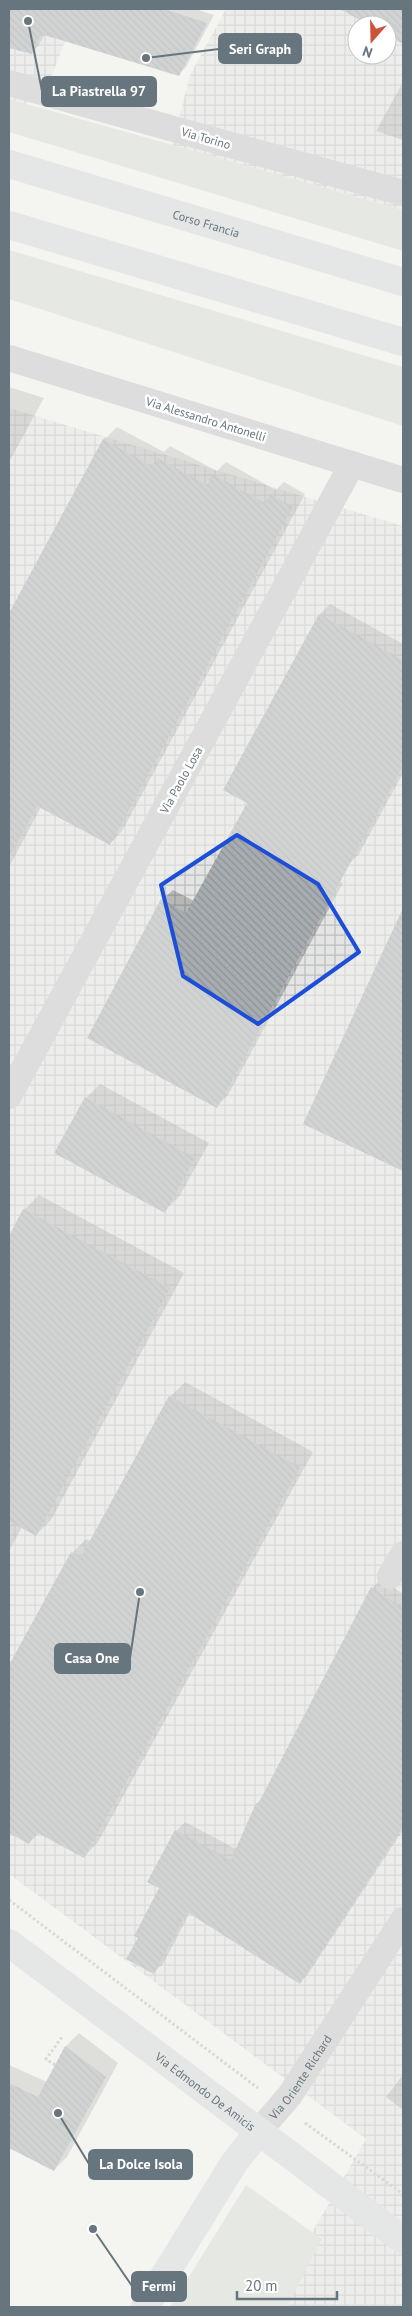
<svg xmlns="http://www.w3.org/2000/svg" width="412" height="2316" viewBox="0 0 412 2316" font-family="'PT Sans',sans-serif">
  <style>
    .industrial { fill: url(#industrial-grid); fill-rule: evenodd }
    .green { fill: #d6dad2 }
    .shadow { fill: #0003 }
    .building { fill: url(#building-back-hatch) }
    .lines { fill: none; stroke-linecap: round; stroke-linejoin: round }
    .path { stroke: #b7babc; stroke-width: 3; stroke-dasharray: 2.5 2.5; stroke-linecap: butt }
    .street { stroke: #bec1c4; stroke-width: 26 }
    .secondary { stroke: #d2d6d9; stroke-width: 28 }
    .primary { stroke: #d2d6d9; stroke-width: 28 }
    .marked { fill: none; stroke: #1d4ed8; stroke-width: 4; stroke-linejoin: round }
    .labels { text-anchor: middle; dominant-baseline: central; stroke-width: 5; stroke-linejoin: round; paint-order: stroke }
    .street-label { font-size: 12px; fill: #67757e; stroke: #fff }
    .leader { fill: none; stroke: #67757e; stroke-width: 2 }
    .callout-dot { fill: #67757e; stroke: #fff; stroke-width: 2 }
    .callout { fill: #67757e; stroke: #67757e; stroke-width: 2 }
    .callout-label { font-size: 14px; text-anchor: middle; font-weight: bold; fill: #fff }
  </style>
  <defs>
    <pattern id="industrial-grid" width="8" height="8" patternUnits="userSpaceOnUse" patternTransform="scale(1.25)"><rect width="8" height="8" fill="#e4e5e4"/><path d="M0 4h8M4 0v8" fill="none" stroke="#bdbebe"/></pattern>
    <pattern id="building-back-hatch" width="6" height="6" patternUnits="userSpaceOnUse" patternTransform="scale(1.25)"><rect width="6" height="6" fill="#a6acb0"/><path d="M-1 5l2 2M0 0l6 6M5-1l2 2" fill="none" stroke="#8b9194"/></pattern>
  </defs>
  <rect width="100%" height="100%" fill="#f4f4f1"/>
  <path class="industrial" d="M9,9h68l-25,66 -25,29 -18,-5z
    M226,9h177v201l-231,-65 18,-70zM357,25h30v30h-30z
    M9,408l394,118v1781h-134l97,-168 -357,-265z"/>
  <path class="green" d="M9,99l394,111v41l-394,-119z
    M9,250l394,117v59l-394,-127z
    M246,2185l76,54 -35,68h-117z"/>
  <path class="shadow" d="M9,9h186l19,6 -28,52 -8,8 -133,-41 -6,11 -8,8 -22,-6z
    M342,9h61v6l-16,29v-19h-19l1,-2z
    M364,55h16l-6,6z
    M403,82v58l-27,-9z
    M9,387l35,11 -35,64z
    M117,427l47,25 6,-6 47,25 9,-9 50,28 8,-8 21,12 -183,337 -12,13 -69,-37 -32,60v-251l95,-176z
    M330,604l73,40v129l-44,81 -11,11 -32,6 27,12 -115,212 -11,11 -55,-206 11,-10 21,11 55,-99 -25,-13 96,-175z
    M403,918v252l-99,-46 93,-200z
    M100,1084l109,59 -30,54 -15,14 -78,-113z
    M39,1195l145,78 -133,247 -15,15 -14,-8 -13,24v-312l15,-29z
    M185,1382l128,70 -215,390 -14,15 -44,-25 -11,11 -20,-12v-163l63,-115 14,-14 5,2 79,-144z
    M381,1579l22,15v236l-95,144 -9,9 -109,-71 -27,52 -9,8 -14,-34 21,-50 15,-57 9,-9 51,27 21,-46 6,-6 109,-209z
    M79,2033l39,30 -51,94 -13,13 -45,-30v-75l38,17 19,-36z
    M403,2075v35l-17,-13z"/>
  <path class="building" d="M9,9h155l43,14 -28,53 -138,-42 -9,20 -23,-6z
    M340,9h63v35l-16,-9v-10h-18z
    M103,439l49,27 5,-8 50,27 5,-11 53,29 5,-9 23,13 -183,338 -73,-39 -28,52v-245z
    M319,614l84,46v106l-186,342 -130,-70 74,-139 25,14 61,-110 -24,-13z
    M403,908v263l-100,-47z
    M85,1097l110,61 -30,55 -111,-60z
    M23,1209l147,79 -134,248 -27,-15v-285z
    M169,1396l131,71 -216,391 -48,-26 -7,12 -20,-11v-168l62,-113 10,5z
    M371,1587l32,21v218l-103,158 -113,-72 -33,62 -28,-15 12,-21 -4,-2 25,-48 -12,-6 28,-52 56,30 25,-57 2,1z
    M65,2046l41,31 -52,94 -45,-23v-65l29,14z"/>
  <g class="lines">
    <path class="path" d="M9,1900l249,188
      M55,2065l-9,-6 16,-22
      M305,2123l98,71"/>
    <g class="street">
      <path d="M9,83l394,110"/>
      <path d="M9,358l394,122"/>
      <path d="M9,1096l343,-632"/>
      <path d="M390,1576l13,-22"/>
      <path id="s1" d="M259,2131l31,-36 113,-175"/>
    </g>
    <g class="secondary">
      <path id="s2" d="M9,1943l394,297"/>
      <path d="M145,2307l89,-144 25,-32"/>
    </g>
    <g class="primary">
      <path id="s3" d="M9,164l394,118"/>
      <path d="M9,225l394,117"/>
    </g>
  </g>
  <path d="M0 0H412V2316H0ZM237,835l81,49 41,68 -101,72 -75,-48 -22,-91z" fill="#f4f4f1" fill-opacity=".55" fill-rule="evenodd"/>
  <path class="marked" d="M237,835l81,49 41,68 -101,72 -75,-48 -22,-91z"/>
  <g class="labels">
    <g class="street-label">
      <text transform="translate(206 138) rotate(16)">Via Torino</text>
      <text stroke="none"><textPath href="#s3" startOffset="206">Corso Francia</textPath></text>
      <text transform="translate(206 419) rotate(17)">Via Alessandro Antonelli</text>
      <text transform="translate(181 780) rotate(-61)">Via Paolo Losa</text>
      <text stroke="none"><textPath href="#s1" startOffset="68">Via Oriente Richard</textPath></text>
      <text stroke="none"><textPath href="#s2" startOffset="246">Via Edmondo De Amicis</textPath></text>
    </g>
  </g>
  <path class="leader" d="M146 58L219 49M28 21L42 91M140 1592L130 1658M58 2113L89 2164M93 2229L132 2286"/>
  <g class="callout-dot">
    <circle cx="146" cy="58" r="5"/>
    <circle cx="28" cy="21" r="5"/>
    <circle cx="140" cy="1592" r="5"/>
    <circle cx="58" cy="2113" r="5"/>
    <circle cx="93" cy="2229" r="5"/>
  </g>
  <g class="callout">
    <rect x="219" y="34" width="82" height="29" rx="5"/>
    <rect x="42" y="77" width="114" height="29" rx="5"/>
    <rect x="55" y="1644" width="75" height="29" rx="5"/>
    <rect x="89" y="2150" width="103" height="29" rx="5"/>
    <rect x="132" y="2272" width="54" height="29" rx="5"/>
  </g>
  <g class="callout-label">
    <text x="260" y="54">Seri Graph</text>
    <text x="99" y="96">La Piastrella 97</text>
    <text x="92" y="1663">Casa One</text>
    <text x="141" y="2169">La Dolce Isola</text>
    <text x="159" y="2291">Fermi</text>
  </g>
  <rect width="412" height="2316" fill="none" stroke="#67757e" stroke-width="20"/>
  <g transform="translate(372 40) rotate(200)"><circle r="24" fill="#ffffff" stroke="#c2c8cb"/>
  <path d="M0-4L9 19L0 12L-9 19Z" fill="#cd5238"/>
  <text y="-8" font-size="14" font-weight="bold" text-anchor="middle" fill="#67757e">N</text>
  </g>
  <path d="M237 2291v8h100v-8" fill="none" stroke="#67757e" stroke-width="2.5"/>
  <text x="245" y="2291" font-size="15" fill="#67757e" stroke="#ffffff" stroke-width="4" paint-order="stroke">20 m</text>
</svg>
